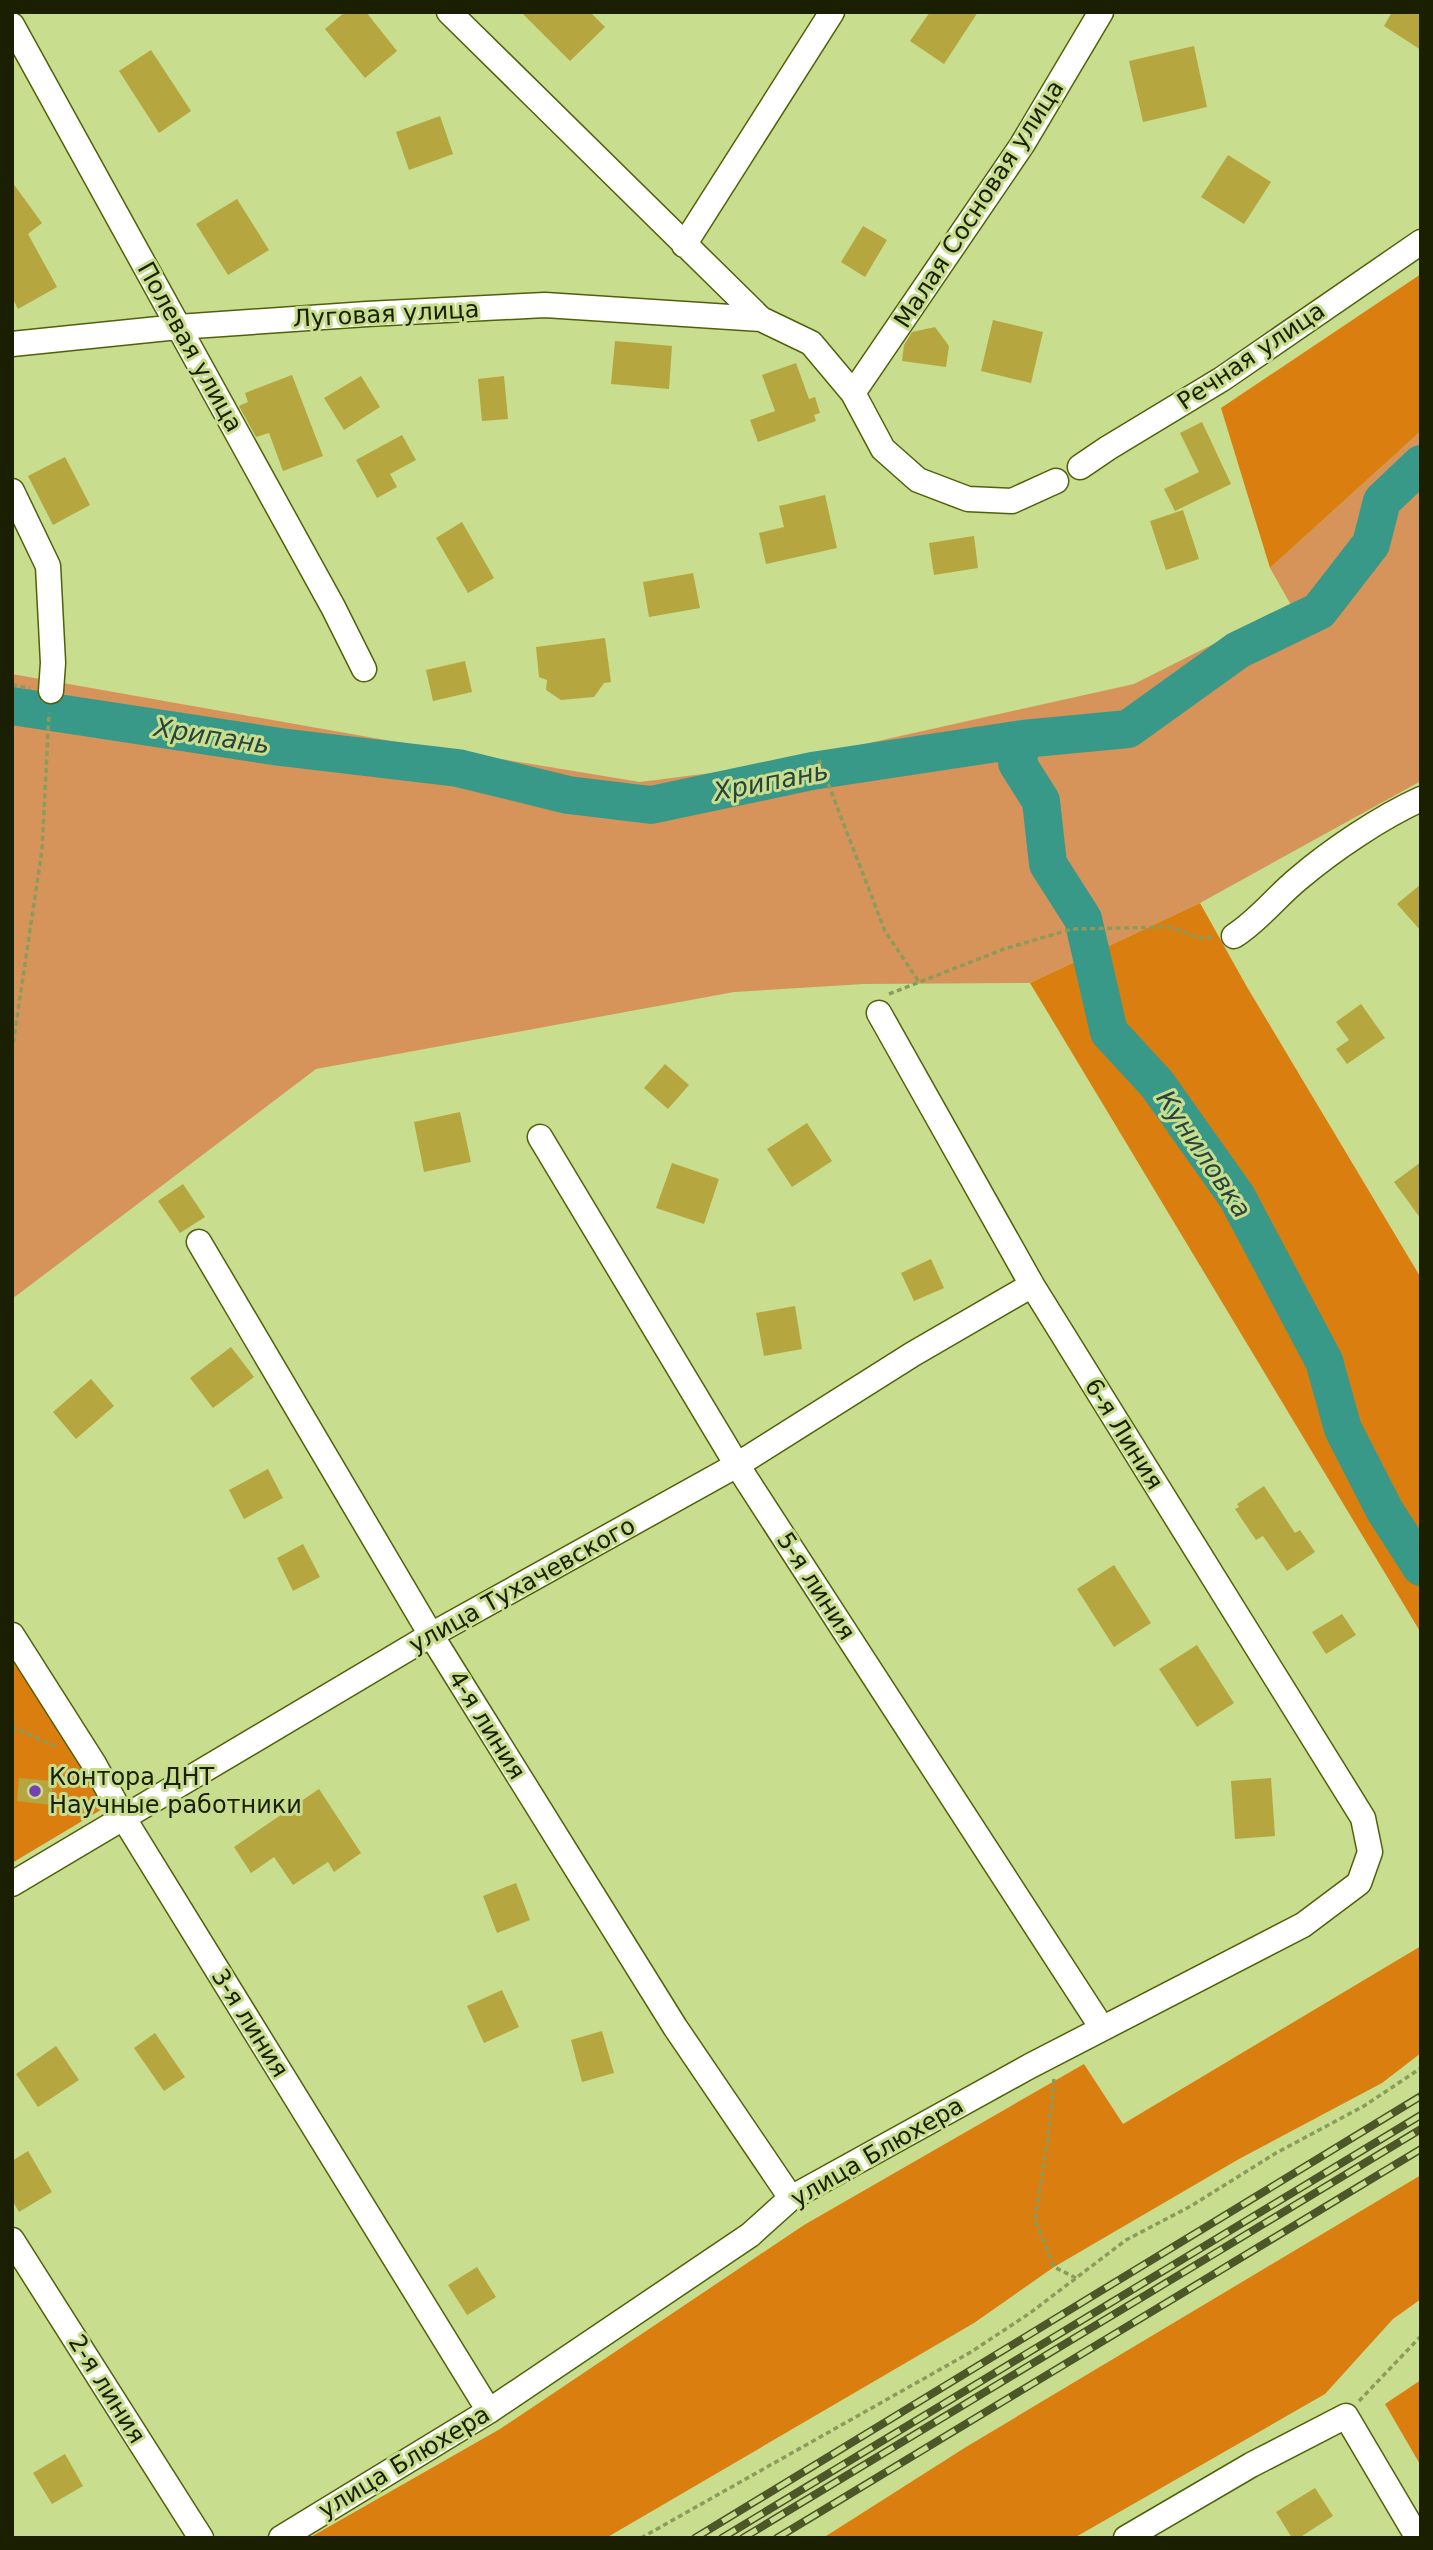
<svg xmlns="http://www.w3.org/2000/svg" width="1433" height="2550" viewBox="0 0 1433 2550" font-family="'DejaVu Sans',sans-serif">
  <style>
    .green { fill: #d6945b }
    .forest { fill: #db7e10 }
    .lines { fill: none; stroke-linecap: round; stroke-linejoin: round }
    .river { stroke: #389989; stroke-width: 38 }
    .building { fill: #b6a63f }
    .minor-casing { stroke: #51610a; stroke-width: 27 }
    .path { stroke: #8b9b5c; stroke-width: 3.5; stroke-dasharray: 5 3.5; stroke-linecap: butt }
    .minor { stroke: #fff; stroke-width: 24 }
    .rail-casing { stroke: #4c5629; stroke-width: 8 }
    .rail { stroke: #c8dd8d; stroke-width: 5; stroke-dasharray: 16; stroke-linecap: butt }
    .poi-dot { fill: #7640b7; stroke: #c8dd8d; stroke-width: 2.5 }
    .labels { text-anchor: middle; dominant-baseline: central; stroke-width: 6; stroke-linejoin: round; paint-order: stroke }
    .street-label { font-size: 24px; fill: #191f00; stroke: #c8dd8d }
    .poi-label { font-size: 24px; fill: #191f00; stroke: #c8dd8d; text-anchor: start }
    .water-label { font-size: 26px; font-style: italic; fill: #27443f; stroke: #c8dd8d }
  </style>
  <rect width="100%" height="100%" fill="#c8dd8d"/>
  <path class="green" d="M1421,431v350l-221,122 -170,80 -166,1 -130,8 -418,77 -304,230v-625l362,64 266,44 126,-16 368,-82 157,-79 -21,-37z"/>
  <path class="forest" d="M1421,274v157l-151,137 -49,-160z
    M1200,903l47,84 174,291v355l-391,-650z
    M12,1657l97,148 -97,58z
    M1421,1946v107l-39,30 -143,76 -185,108 -80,56 -368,215h-297l191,-109 304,-204 280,-161 39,60z
    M1421,2175v124l-28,20 -68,75 -251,144h-251l143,-91z
    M1421,2380v86l-36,-62z"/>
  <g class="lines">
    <path class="river" d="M12,706l268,41 178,21 110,27 83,10 161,-34 211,-32 105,-10 110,-79 81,-39 52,-67 11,-43 39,-37
      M1023,739l-6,24 24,38 7,63 35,55 26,113 48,52 80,113 87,164 19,68 42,82 36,56"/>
  </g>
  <path class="building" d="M345,12h21l31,39 -32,27 -40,-49z
    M521,12h69l15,15 -35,34z
    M930,12h48l-34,52 -34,-23z
    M1392,12h29v38l-37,-24z
    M1194,46l13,61 -64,15 -14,-61z
    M151,50l40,61 -32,22 -40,-62z
    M440,116l13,38 -44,16 -13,-38z
    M1228,155l43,27 -27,42 -43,-27z
    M12,182l30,41 -14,11 29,53 -39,22 -6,-12z
    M237,199l32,51 -41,25 -32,-51z
    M863,226l24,14 -22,37 -24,-15z
    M993,320l50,12 -12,51 -50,-12z
    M935,327l14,19 -3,21 -44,-6 2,-16 8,-13z
    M615,341l57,5 -3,43 -58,-5z
    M796,363l13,36 6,-2 5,16 -6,2 2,6 -58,21 -8,-22 25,-9 -13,-36z
    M292,375l31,81 -40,15 -14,-38 -13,4 -17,-31 9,-4 -3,-9z
    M361,376l19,31 -36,23 -20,-32z
    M504,376l4,43 -26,2 -4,-42z
    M1202,422l29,62 -56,27 -11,-22 35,-17 -19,-39z
    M402,435l14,25 -26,14 7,13 -20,11 -21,-38z
    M65,457l25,48 -37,20 -25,-49z
    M825,495l12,53 -71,16 -7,-31 25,-6 -5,-21z
    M1183,510l16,49 -33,11 -16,-49z
    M462,522l32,56 -26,15 -32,-55z
    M974,536l4,32 -44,7 -5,-32z
    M693,573l7,35 -51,9 -6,-35z
    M605,638l6,44 -7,1 -10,14 -33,3 -15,-10 1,-10 -8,-3 -3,-30z
    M465,661l7,31 -39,9 -7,-31z
    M1421,884v47l-24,-27z
    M1361,1004l24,34 -38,26 -11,-15 13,-9 -13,-18z
    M665,1064l24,21 -21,24 -24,-21z
    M460,1112l11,50 -47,10 -10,-50z
    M807,1123l25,38 -40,26 -25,-38z
    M1421,1162v57l-27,-37z
    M672,1163l47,16 -15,45 -48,-16z
    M183,1184l22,33 -25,16 -22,-32z
    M931,1259l13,29 -30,13 -13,-28z
    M795,1306l7,43 -38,7 -8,-43z
    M231,1347l23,30 -41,31 -23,-30z
    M91,1379l23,27 -38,33 -23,-27z
    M268,1469l15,29 -39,21 -15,-29z
    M1264,1486l31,47 5,-3 15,22 -28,19 -24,-35 -7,4 -21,-31 4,-2 -2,-3z
    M303,1544l17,33 -27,14 -16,-33z
    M1114,1565l37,58 -37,24 -37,-58z
    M1342,1614l14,21 -30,19 -14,-22z
    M1197,1645l37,58 -37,24 -38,-58z
    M19,1778l34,3 -2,24 -34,-4z
    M1271,1778l4,58 -40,3 -4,-58z
    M319,1789l42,64 -27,19 -6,-10 -35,23 -19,-28 -23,16 -17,-26z
    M516,1883l14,37 -33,13 -14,-37z
    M502,1990l17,37 -35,16 -17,-37z
    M602,2031l12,42 -32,9 -11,-42z
    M155,2033l30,44 -21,14 -30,-43z
    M56,2046l23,34 -41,27 -22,-33z
    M28,2151l24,41 -33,20 -7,-12v-39z
    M477,2267l19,30 -29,18 -19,-30z
    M65,2454l18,32 -31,18 -19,-31z
    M1315,2488l18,28 -34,22h-7l-16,-26z"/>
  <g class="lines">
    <defs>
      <path id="minor" d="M449,12l312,307 50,24 42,50 30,56 35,31 50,19 44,2 44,-20
        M12,25l321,582 31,62
        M684,245l148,-233
        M12,344l166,-17 189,-13 178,-9 216,14
        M853,393l169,-248 79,-133
        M1080,467l28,-19 114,-69 199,-137
        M12,491l36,75 5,97 -2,28
        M1234,936c25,-16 42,-39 64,-57 34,-29 83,-62 123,-80
        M540,1137l197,328 365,563
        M199,1242l232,393 244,392 116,171
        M12,1635l82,129 29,53 366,594
        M12,1884l419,-249 306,-170 176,-111 119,-69
        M12,2240l189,298
        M281,2538l208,-127 261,-176 41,-37 239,-132 273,-141 56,-42 11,-31 -7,-34 -331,-533 -153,-272
        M1126,2538l125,-73 95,-49 72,122"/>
    </defs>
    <use href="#minor" class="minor-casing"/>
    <path class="path" d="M12,685l18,3
      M819,760l66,171 34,51
      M889,994l115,-45 68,-20 97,-2 31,11 14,-1
      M12,1051l30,-201 7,-137
      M12,1727l43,19
      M1054,2079l-5,51 -14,90 19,47 22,11
      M1359,2401l62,-65
      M641,2538l330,-186 59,-39 96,-73 65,-34 85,-53 88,-47 57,-38"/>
    <use href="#minor" class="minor"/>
    <defs>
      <path id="rail" d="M695,2538l726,-442
        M722,2538l699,-423
        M743,2538l678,-409
        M777,2538l644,-389"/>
    </defs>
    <use href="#rail" class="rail-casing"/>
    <use href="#rail" class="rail"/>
  </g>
  <circle class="poi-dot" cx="35" cy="1791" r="7"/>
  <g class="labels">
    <g class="street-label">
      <text transform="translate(979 204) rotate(-57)">Малая Сосновая улица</text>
      <text transform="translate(386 314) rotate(-3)">Луговая улица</text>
      <text transform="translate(190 347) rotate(61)">Полевая улица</text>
      <text transform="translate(1251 356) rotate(-34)">Речная улица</text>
      <text transform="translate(1124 1434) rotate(58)">6-я Линия</text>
      <text transform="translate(522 1585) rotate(-29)">улица Тухачевского</text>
      <text transform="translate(816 1586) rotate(57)">5-я линия</text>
      <text transform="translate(487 1725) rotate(58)">4-я линия</text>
      <text transform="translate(250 2023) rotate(58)">3-я линия</text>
      <text transform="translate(877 2152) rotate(-30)">улица Блюхера</text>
      <text transform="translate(107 2389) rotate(58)">2-я линия</text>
      <text transform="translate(404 2462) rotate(-31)">улица Блюхера</text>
    </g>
    <g class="poi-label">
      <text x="49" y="1777">Контора ДНТ<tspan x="49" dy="28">Научные работники</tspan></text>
    </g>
    <g class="water-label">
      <text transform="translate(212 736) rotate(9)">Хрипань</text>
      <text transform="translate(771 781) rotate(-11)">Хрипань</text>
      <text transform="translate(1204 1154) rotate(56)">Куниловка</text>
    </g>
  </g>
  <rect width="1433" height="2550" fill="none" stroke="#191f00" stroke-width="28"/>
</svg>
